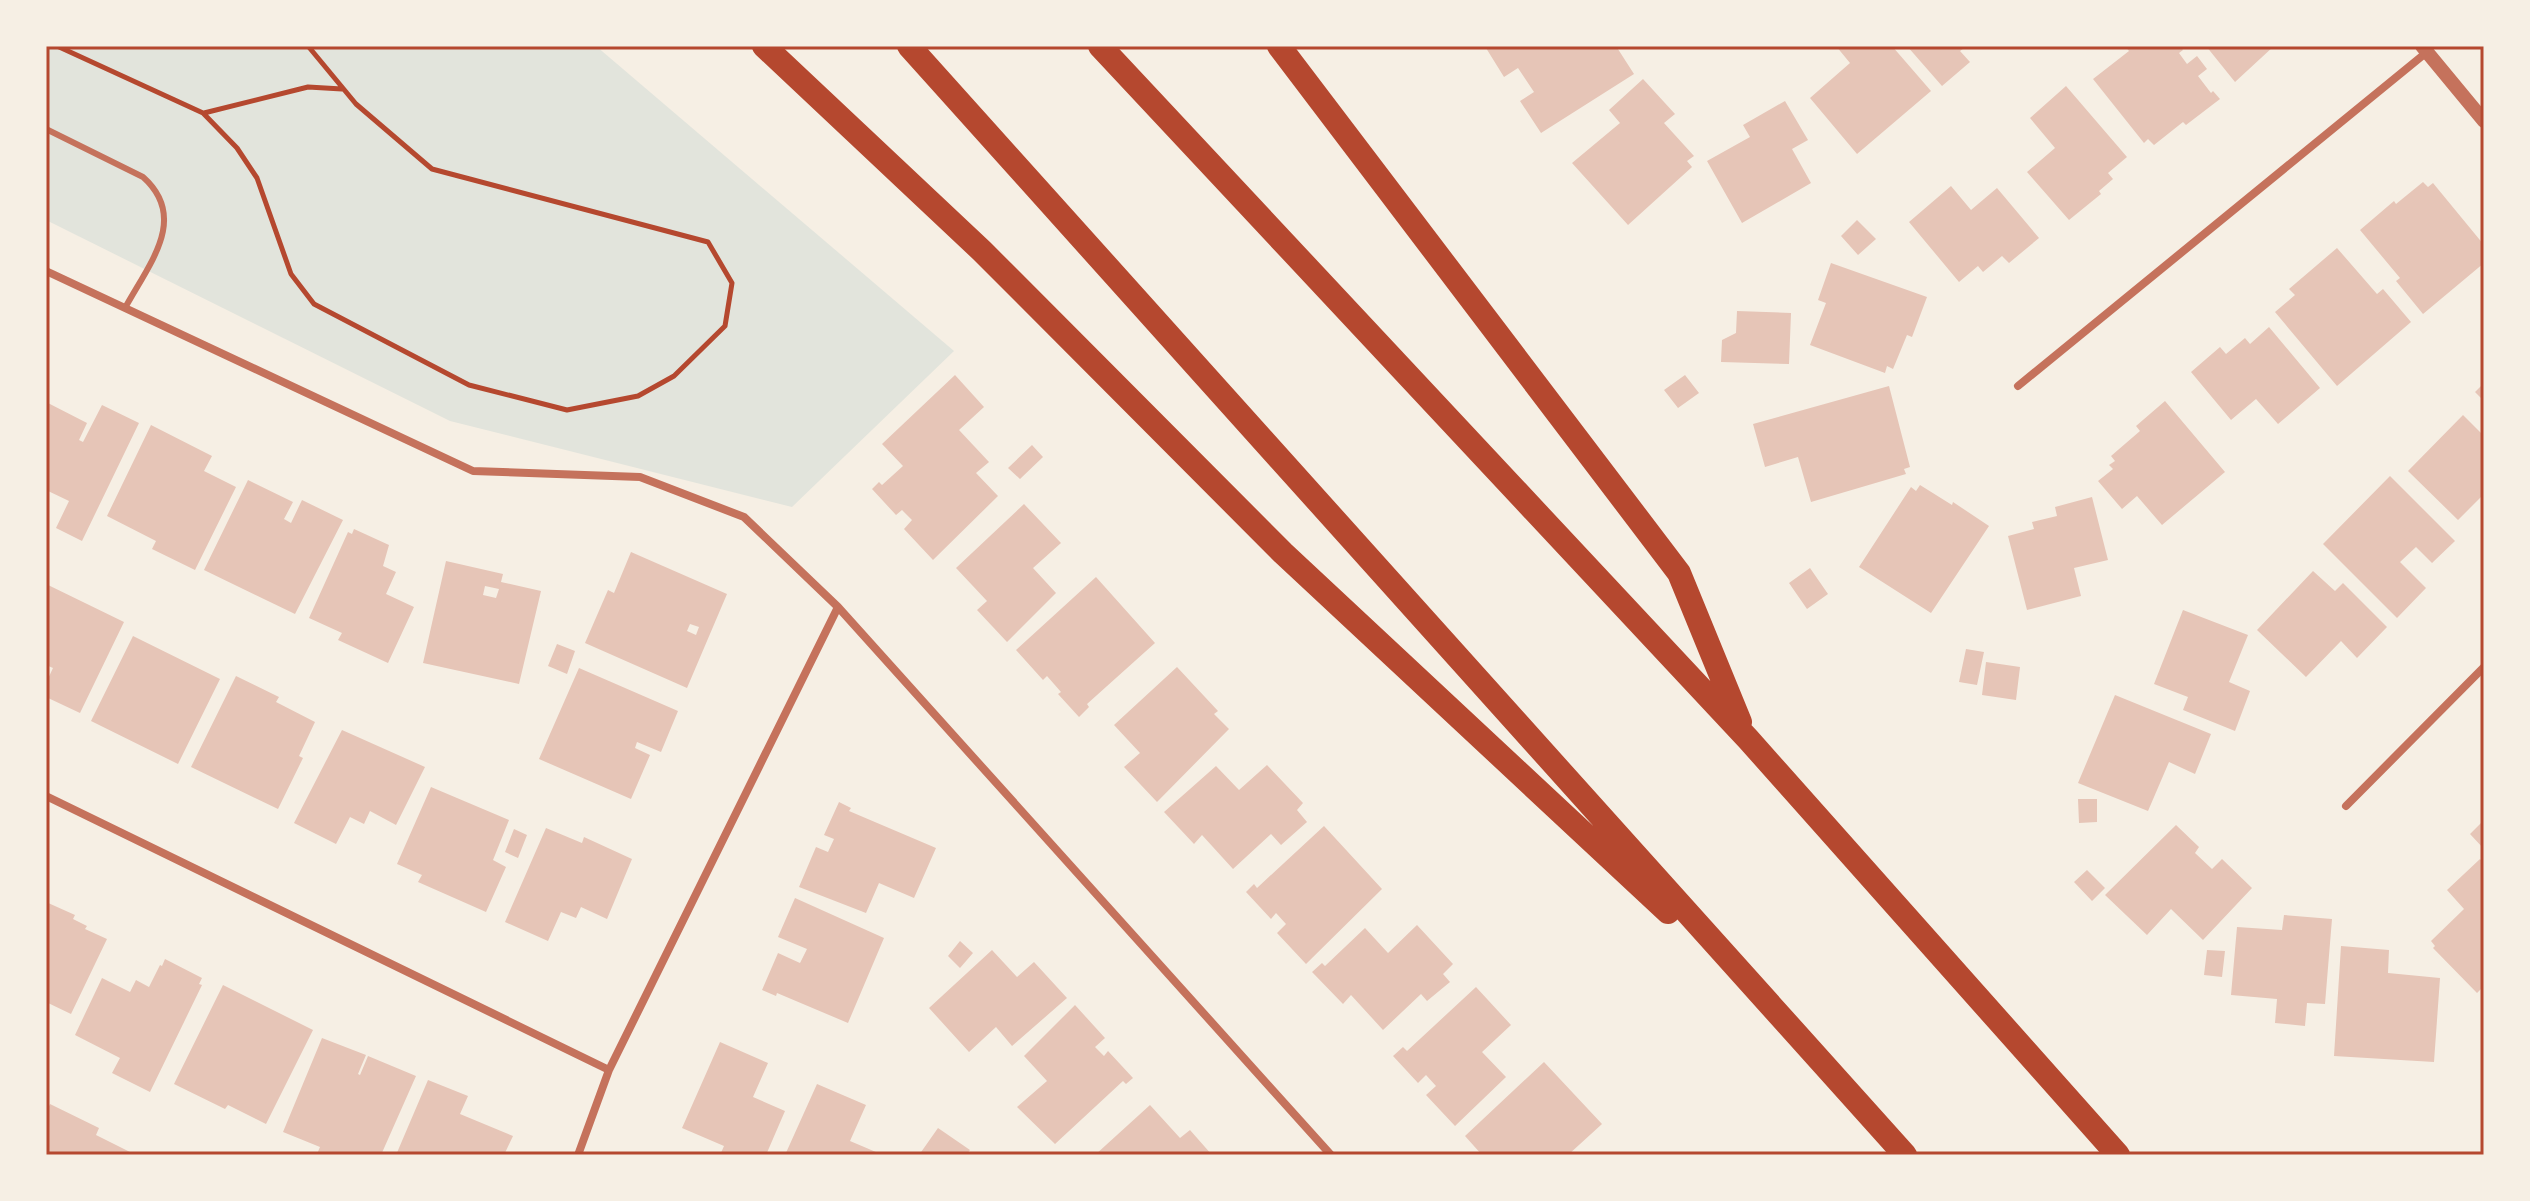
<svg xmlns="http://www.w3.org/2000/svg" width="2530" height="1201" viewBox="0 0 2530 1201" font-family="Manrope,sans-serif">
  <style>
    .green { fill: #e2e4dc }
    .building { fill: #e6c5b7; fill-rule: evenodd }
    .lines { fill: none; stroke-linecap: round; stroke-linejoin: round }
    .path { stroke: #b5482f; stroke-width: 5 }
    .service { stroke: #c5725c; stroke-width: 6 }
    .minor { stroke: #c5725c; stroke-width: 8 }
    .tertiary { stroke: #c5725c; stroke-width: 14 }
    .motorway { stroke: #b5482f; stroke-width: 24 }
    .neatline { fill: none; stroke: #b5482f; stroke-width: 3 }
  </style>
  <rect width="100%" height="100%" fill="#f6efe4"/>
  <path class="green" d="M46,46h550l358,305 -162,156 -342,-86 -404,-201z"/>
  <path class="building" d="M1489,46h127l18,28 -93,59 -21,-32 14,-9 -16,-24 -14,9 -18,-29z
    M1836,46h56l39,45 -74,63 -47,-56 40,-35z
    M1907,46h60l-7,5 10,11 -28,24z
    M2125,46h55l3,4 -4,3 8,11 10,-8 10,13 -9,7 13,17 2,-2 7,8 -34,26 -3,-3 -29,23 -6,-6 -4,4 -51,-64 36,-28z
    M2206,46h68l-39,36z
    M1643,79l32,35 -11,9 30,33 -7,5 5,6 -64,58 -56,-62 48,-40 -11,-13z
    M2066,86l61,71 -19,16 5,6 -14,12 2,3 -32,26 -42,-48 28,-24 -25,-30z
    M1785,101l23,39 -16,9 19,34 -69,40 -35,-62 43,-24 -7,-12z
    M2423,182l5,5 5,-4 51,62v18l-61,51 -27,-33 4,-3 -40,-48 34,-29 2,3z
    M1951,186l20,24 26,-22 42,50 -30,25 -7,-7 -19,16 -5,-6 -19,16 -50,-60z
    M1857,220l19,19 -18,16 -17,-19z
    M2337,248l40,46 6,-5 28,33 -74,64 -62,-74 20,-17 -6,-6z
    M1831,263l96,34 -15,40 -5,-2 -14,34 -6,-3 -2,7 -75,-28 16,-42 -8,-3z
    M1737,311l54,2 -2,51 -68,-2 1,-22 14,-7z
    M2269,327l51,61 -42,36 -22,-25 -25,21 -40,-48 29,-25 6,7 19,-16 5,6z
    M955,375l29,32 -25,23 30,32 -13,11 22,23 -65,64 -29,-31 8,-9 -10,-10 -6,5 -24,-26 7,-7 3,3 21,-19 -21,-22z
    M1685,375l14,18 -21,15 -14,-18z
    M2484,383v18l-9,-9z
    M1889,386l21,81 -6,2 2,5 -95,28 -13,-45 -33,10 -12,-43z
    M2165,401l60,71 -63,53 -25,-29 -15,13 -24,-28 15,-12 -4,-4 6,-4 -4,-5 29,-25 -4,-5z
    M46,402l41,21 -8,17 4,2 19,-37 37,18 -57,118 -26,-13 13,-27 -23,-11z
    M2463,415l21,21v58l-26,26 -50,-49z
    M151,425l61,31 -8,15 32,16 -41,83 -43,-21 4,-8 -49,-25z
    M1032,445l11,12 -23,22 -12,-11z
    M2390,476l65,65 -23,22 -16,-16 -16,15 26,26 -29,30 -74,-74z
    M248,480l45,22 -9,17 7,4 11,-23 41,20 -48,94 -91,-44z
    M1920,485l32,20 1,-3 36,24 -58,87 -72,-46 52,-80 5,4z
    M2092,497l16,63 -34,8 7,28 -54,14 -19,-74 26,-7 -2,-7 25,-6 -2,-9z
    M1024,504l37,39 -28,25 23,25 -49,49 -30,-32 10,-9 -31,-33z
    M354,529l35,16 -6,21 13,6 -10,22 28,13 -26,56 -50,-23 4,-7 -33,-15 39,-86 4,2z
    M631,552l96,42 -40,94 -102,-45 23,-53 6,3zM690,624l9,3 -3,8 -9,-4z
    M446,561l57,13 -2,8 40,9 -22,93 -96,-21zM485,586l14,3 -3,9 -13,-3z
    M1810,568l18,26 -21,15 -18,-26z
    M2313,571l22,20 8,-8 44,44 -30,31 -16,-17 -35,36 -49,-47z
    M1096,577l59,66 -68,61 2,3 -10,10 -21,-23 3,-2 -14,-16 -4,4 -27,-30z
    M46,584l78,38 -44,91 -34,-16v-14l7,-15 -7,-3z
    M2183,610l65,25 -19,47 21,9 -15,40 -52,-21 5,-13 -34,-13z
    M133,636l87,43 -42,85 -87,-43z
    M557,644l18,7 -8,23 -19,-8z
    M1966,649l18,3 -7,33 -18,-3z
    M1986,662l34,5 -4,33 -34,-5z
    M1177,667l41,44 -4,3 15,15 -72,73 -33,-35 16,-14 -26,-28z
    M579,668l99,43 -17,41 -24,-10 -2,6 15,7 -19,44 -92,-40z
    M236,676l43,21 -3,5 39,20 -16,34 4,2 -25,51 -87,-42z
    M2115,695l96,39 -16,40 -26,-12 -21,49 -70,-28z
    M342,730l83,37 -29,58 -26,-14 -6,13 -14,-7 -14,27 -42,-21z
    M1267,765l36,38 -6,7 10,12 -26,23 -10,-11 -38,35 -31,-34 -8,9 -30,-32 52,-46 23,24z
    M431,787l78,33 -16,40 13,7 -20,45 -68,-30 4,-7 -25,-11z
    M2078,799h19v23l-18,1z
    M839,802l12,6 -2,3 87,37 -22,50 -35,-15 -13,30 -67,-26 17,-40 12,5 6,-13 -10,-4z
    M2484,820v29l-14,-15z
    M2176,825l23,22 -4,6 17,16 10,-10 30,29 -49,52 -32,-31 -24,26 -42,-40z
    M1324,826l58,63 -76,75 -29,-31 9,-9 -10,-11 -5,6 -25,-27 8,-8 3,4z
    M546,828l36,15 2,-6 48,22 -25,60 -26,-12 -5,11 -15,-6 -13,29 -43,-19z
    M514,829l13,6 -9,23 -13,-6z
    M2480,859l4,5v122l-7,7 -44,-45 2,-2 -4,-5 33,-32 -17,-19z
    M2087,870l18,18 -13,13 -18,-19z
    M795,898l89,40 -36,85 -71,-30 -1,3 -14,-6 16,-37 22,10 7,-14 -29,-12z
    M46,902l29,13 -2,4 14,7 -2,3 22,10 -36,75 -25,-12z
    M2284,915l48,4 -7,85 -18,-1 -2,23 -30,-3 2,-24 -46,-4 6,-68 45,3z
    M1417,925l36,39 -10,10 7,8 -23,19 -6,-7 -38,36 -32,-35 -8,9 -31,-32 10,-9 3,3 40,-38 23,25z
    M960,941l13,12 -13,15 -12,-12z
    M2341,946l48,4 -1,23 52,5 -6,84 -100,-6z
    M992,950l25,27 17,-15 33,36 -55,48 -16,-19 -27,25 -40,-44z
    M2207,950l18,1 -3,26 -18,-2z
    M165,959l37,19 -3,6 3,1 -52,107 -38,-19 8,-15 -45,-23 27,-57 28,14 6,-12 13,7 11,-22 2,1z
    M223,985l90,45 -47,94 -38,-19 -3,4 -51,-25z
    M1476,987l35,38 -29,27 24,25 -51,49 -29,-31 10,-9 -10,-11 -8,8 -25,-27 10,-9 4,4z
    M1075,1005l30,33 -10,9 9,9 4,-5 25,27 -7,6 -3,-3 -68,63 -38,-37 30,-26 -23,-25z
    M322,1038l44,17 -8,19 2,1 8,-19 48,20 -35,79h-61l-3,-1 3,-7 -37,-15z
    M720,1042l48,21 -15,34 32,14 -19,44h-46l4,-9 -42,-18z
    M1544,1062l58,62 -34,31h-86l-17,-19z
    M428,1080l40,16 -8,18 53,22 -9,19h-108z
    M817,1084l49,21 -16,36 33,14h-98z
    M50,1104l49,24 -3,7 34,17 -2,3h-82v-42z
    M1150,1105l30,33 10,-8 22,25h-117z
    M938,1128l32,22 -4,5h-47z"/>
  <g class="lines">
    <path class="path" d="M57,46l146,67 34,35 20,30 34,96 23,30 155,81 98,25 71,-14 36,-20 51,-50 7,-43 -24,-41 -276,-73 -76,-65 -48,-58
      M204,113l104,-26 34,2"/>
    <path class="service" d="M46,129l97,48c46,41 6,87 -18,131"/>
    <path class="minor" d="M46,271l427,200 167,6 104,40 94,90 493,548
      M2018,386l409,-334
      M46,796l563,274
      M2346,806l138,-139
      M578,1155l31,-85 229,-463"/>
    <path class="tertiary" d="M2422,46l62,75"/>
    <path class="motorway" d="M764,46l218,205 301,302 385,359
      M909,46l996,1109
      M1100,46l648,693 370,416
      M1279,46l400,527 61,149"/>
  </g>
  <rect width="2530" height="1201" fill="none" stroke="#f6efe4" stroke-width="96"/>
  <rect x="48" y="48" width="2434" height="1105" class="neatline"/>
</svg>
